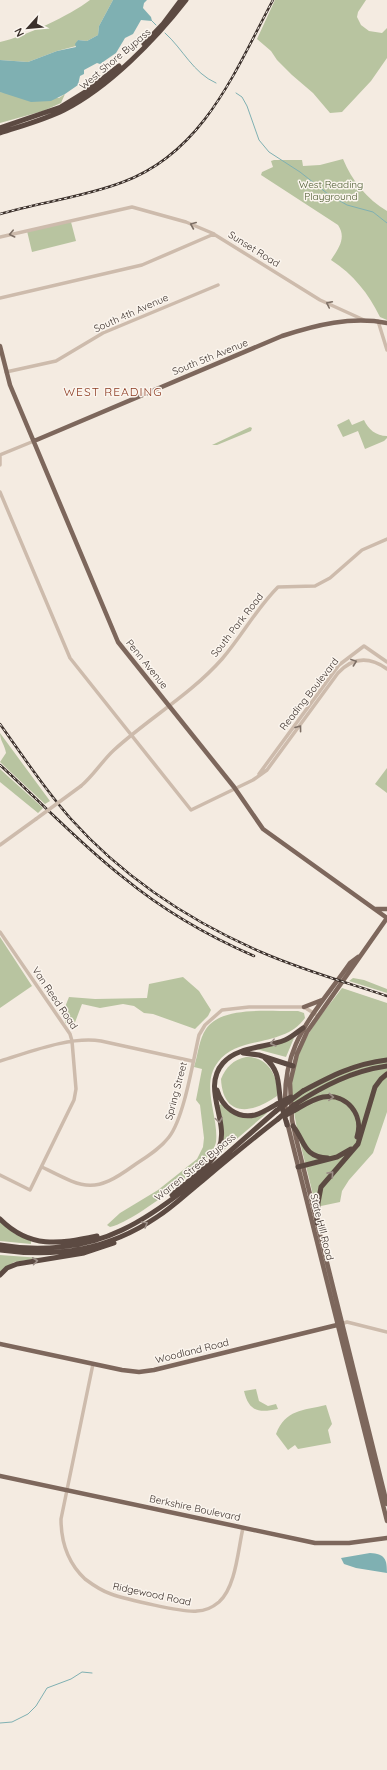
<svg xmlns="http://www.w3.org/2000/svg" width="387" height="1770" viewBox="0 0 387 1770" font-family="Quicksand,sans-serif">
  <style>
    .green { fill: #b8c4a0 }
    .water { fill: #7fb0b2 }
    .lines { fill: none; stroke-linecap: round; stroke-linejoin: round }
    .stream { stroke: #7fb0b2; stroke-width: 1 }
    .minor { stroke: #cdbbac; stroke-width: 3.5 }
    .major { stroke: #7d675c; stroke-width: 4.5 }
    .highway { stroke: #5c4a42; stroke-width: 5 }
    .rail-casing { stroke: #3b302b; stroke-width: 2.5 }
    .rail { stroke: #fbf5ee; stroke-width: 1; stroke-dasharray: 3; stroke-linecap: butt }
    .minor-bridge { stroke: #cdbbac; stroke-width: 3.5 }
    .highway-bridge { stroke: #5c4a42; stroke-width: 5 }
    .oneway { stroke: #7d6f65 }
    .oneway2 { stroke: #9c8e87 }
    .labels { text-anchor: middle; dominant-baseline: central; stroke-width: 3; stroke-linejoin: round; paint-order: stroke }
    .street-label { font-size: 10px; fill: #3b302b; stroke: #fbf5ee }
    .park-label { font-size: 10px; fill: #4a5a2e; stroke: #fbf5ee }
    .quarter-label { font-size: 12px; letter-spacing: 1px; fill: #8c3b22; stroke: #fbf5ee }
  </style>
  <rect width="100%" height="100%" fill="#f4ebe1"/>
  <path class="green" d="M90,0h23l-14,26 -1,9 -11,6 -9,-1 -2,6 -19,5 -29,11 -28,-2v-18c26,-6 69,-26 90,-42z
    M275,0h91l-8,12 -1,5 4,8 8,6 13,2 5,-5v30l-16,23 -29,31 -12,1 -17,-20 -21,-18 -15,-15 -6,-9 -14,-12z
    M0,92l59,6 6,-4 -4,9 -18,8 -43,12z
    M343,159c9,22 24,40 44,52v109l-7,-3c-12,-24 -26,-42 -49,-57 7,-11 16,-22 7,-35l-77,-50 1,-3 11,-5 -2,-6 3,-1h28l1,6 17,-1z
    M71,222l5,19 -44,11 -5,-21z
    M349,419l3,6 12,-5c4,9 12,16 23,16v2l-3,3 -19,8 -7,-18 -15,6 -6,-12z
    M250,427l2,1 -1,3 -34,14h-5z
    M0,733l50,68 -5,3 -45,-42 6,-9c-1,-8 -6,-12 -6,-20z
    M387,768v25l-12,-9z
    M0,769l43,39 -5,5 -38,-31z
    M0,937l32,49 -32,22z
    M183,977l16,14 12,19 -3,6 -13,13 -42,-15 -9,-1 -10,-7 -11,-2 -23,4 -18,-4 -8,21 -9,-2v-16l4,-10 26,2 52,-1 2,-14z
    M353,978l11,2 23,9v4l-38,-12z
    M342,988l45,15v109l-14,41 -24,27 -7,11 -2,11 -19,4 -6,-2c-7,-35 -22,-79 -23,-114 -1,-18 7,-39 16,-55 9,-16 23,-32 34,-47z
    M298,1011l6,2 1,5c-21,30 -67,17 -87,44 -18,23 1,54 -2,80 -3,21 -85,82 -106,85l-3,-2 13,-12 38,-23 39,-31 6,-12 1,-9 -4,-33 -4,-5 6,-31 -8,-2c4,-12 5,-28 12,-38 16,-24 66,-17 92,-18z
    M294,1038l-8,19 -30,-8z
    M246,1057c22,-1 33,20 31,39 -25,18 -54,22 -56,-17 5,-12 12,-19 25,-22z
    M222,1104l18,12 27,-3 -48,41 2,-6 -2,-43z
    M0,1221l15,13 16,7v3l-31,-3z
    M0,1255l41,3 -27,4 -14,10z
    M256,1389l3,12 9,5 8,-2 2,5c-19,4 -29,3 -34,-18z
    M326,1405l6,19 -4,6 3,13 -33,6 -3,-4 -7,5 -12,-16c10,-25 26,-23 50,-29z"/>
  <path class="water" d="M113,0h34l-3,3 -1,5 8,9 1,4 -11,-1 -8,14 -8,4 -9,15 -16,11 -3,-1 -13,7v4l-4,2 -2,9 -13,9 -14,7 -20,1 -31,-10v-32l28,2 29,-11 19,-4 -1,-3 3,-4 9,1 11,-6 1,-9z
    M370,1553c15,1 17,6 17,20l-31,-5 -12,-4 -3,-6z"/>
  <g class="lines">
    <path class="stream" d="M151,20l5,5
      M165,33c18,16 28,40 51,50
      M236,93l6,4 5,9 12,34 10,12 31,20 28,22 19,11 26,7 14,11
      M0,1723l12,-1 16,-8 8,-8 11,-18 24,-9 11,-7 10,1"/>
    <path class="minor" d="M0,237l132,-30 54,15 26,11 108,67 44,20
      M0,298l142,-33 72,-31
      M378,321l9,29
      M6,372l50,-11 47,-28 115,-48
      M0,455l34,-14
      M0,455v10
      M0,492l70,166 121,152 62,-30 14,-10 71,-97c15,-16 31,-17 49,-4
      M259,774l80,-109 25,-19 23,16
      M81,786c13,-11 21,-25 33,-36 35,-32 76,-55 108,-91 20,-23 34,-50 56,-72l37,-1 15,-8 32,-28 25,-11
      M0,845l36,-26
      M0,932l70,102 2,7 4,48 -2,11 -44,90 -30,-15
      M0,1061c30,-9 70,-25 101,-20l91,20
      M42,1167c42,21 51,28 91,-1 13,-9 27,-17 36,-29 15,-19 24,-76 30,-102l6,-10 17,-15 27,-3h55l11,7
      M341,1324l6,-2 40,10
      M93,1364l-32,155c0,23 7,44 24,60 8,6 17,12 26,15 14,5 73,19 86,17 8,0 16,-4 22,-9 17,-15 19,-53 24,-74"/>
    <path class="major" d="M0,346l10,39 108,257 116,145 29,42 124,89
      M34,441l248,-105c34,-11 69,-20 105,-13
      M375,909h12
      M387,918l-80,114 -10,22 -7,29 2,37 4,18 91,366
      M304,1007l18,-7
      M286,1115c-7,-70 27,-99 64,-152l8,-6
      M287,1122l100,399
      M0,1344l122,26 17,2 15,-2 183,-45
      M0,1476l315,67h34l38,-5"/>
    <path class="highway" d="M144,44l19,-20 18,-24
      M0,128l61,-21 26,-16 32,-25
      M0,133c21,-7 44,-13 64,-23 45,-23 91,-70 122,-110
      M243,1053l16,2 34,11
      M265,1058c14,12 13,23 15,39 1,10 5,19 7,28
      M217,1090c5,17 20,29 38,25 8,-2 15,-7 22,-11
      M303,1091c28,-15 51,-27 84,-31
      M294,1105c29,-19 58,-34 93,-39
      M295,1110c9,-5 18,-11 28,-13 24,-4 41,18 34,40
      M293,1126c12,15 10,31 35,32
      M298,1167l39,-10 14,-8
      M172,1195c13,-12 41,-30 47,-47 11,-26 -18,-60 4,-85 15,-17 43,-15 62,-23 7,-3 12,-8 18,-12
      M0,1219c30,30 59,25 97,17
      M317,1223l1,-20 3,-16 37,-43 17,-57 6,-8 6,-5
      M0,1245c40,7 85,3 122,-15 53,-25 108,-80 154,-119
      M0,1250c57,8 108,0 157,-33 16,-10 30,-24 45,-36 25,-21 50,-42 76,-62
      M0,1275l7,-7 10,-4 67,-11 30,-10"/>
    <defs>
      <path id="rail" d="M0,214c41,-12 84,-17 123,-32 81,-30 112,-111 150,-182
        M0,724c23,32 45,66 71,95 52,58 119,102 190,133 41,18 84,30 126,44
        M0,765c41,37 80,79 124,113 39,32 84,58 130,78"/>
    </defs>
    <use href="#rail" class="rail-casing"/>
    <use href="#rail" class="rail"/>
    <path class="minor-bridge" d="M36,819l45,-33"/>
    <path class="highway-bridge" d="M277,1104l14,-7
      M276,1111l27,-20
      M286,1115l9,-5
      M278,1119l16,-14"/>
  </g>
  <defs><path id="oneway-chevron" d="M-2-3.5L2.5 0L-2 3.5" fill="none" stroke-width="1.6" stroke-linecap="round" stroke-linejoin="round"/></defs>
  <g class="oneway">
    <use href="#oneway-chevron" transform="translate(193 225) rotate(-157)"/>
    <use href="#oneway-chevron" transform="translate(12 234) rotate(167)"/>
    <use href="#oneway-chevron" transform="translate(329 304) rotate(-154)"/>
    <use href="#oneway-chevron" transform="translate(354 662) rotate(-20)"/>
    <use href="#oneway-chevron" transform="translate(299 728) rotate(-53)"/>
  </g>
  <g class="oneway2">
    <use href="#oneway-chevron" transform="translate(273 1043) rotate(166)"/>
    <use href="#oneway-chevron" transform="translate(331 1097) rotate(3)"/>
    <use href="#oneway-chevron" transform="translate(219 1120) rotate(82)"/>
    <use href="#oneway-chevron" transform="translate(331 1174) rotate(-48)"/>
    <use href="#oneway-chevron" transform="translate(145 1224) rotate(-31)"/>
    <use href="#oneway-chevron" transform="translate(35 1261) rotate(-7)"/>
  </g>
  <g class="labels">
    <g class="street-label">
      <text transform="translate(115 59) rotate(-40)">West Shore Bypass</text>
      <text transform="translate(254 249) rotate(32)">Sunset Road</text>
      <text transform="translate(131 313) rotate(-24)">South 4th Avenue</text>
      <text transform="translate(210 357) rotate(-22)">South 5th Avenue</text>
      <text transform="translate(237 625) rotate(-52)">South Park Road</text>
      <text transform="translate(147 664) rotate(51)">Penn Avenue</text>
      <text transform="translate(309 694) rotate(-52)">Reading Boulevard</text>
      <text transform="translate(55 998) rotate(56)">Van Reed Road</text>
      <text transform="translate(176 1091) rotate(-75)">Spring Street</text>
      <text transform="translate(195 1167) rotate(-39)">Warren Street Bypass</text>
      <text transform="translate(322 1227) rotate(76)">State Hill Road</text>
      <text transform="translate(192 1351) rotate(-14)">Woodland Road</text>
      <text transform="translate(195 1508) rotate(12)">Berkshire Boulevard</text>
      <text transform="translate(152 1594) rotate(12)">Ridgewood Road</text>
    </g>
    <g class="park-label">
      <text x="331" y="184">West Reading<tspan x="331" dy="12">Playground</tspan></text>
    </g>
    <g class="quarter-label">
      <text x="113" y="391">WEST READING</text>
    </g>
  </g>
  <g transform="translate(28 28) rotate(243)" stroke="#fbf5ee" stroke-width="3" paint-order="stroke">
  <path d="M0-3L7 15L0 10L-7 15Z" fill="#3b302b"/>
  <text y="-6" font-size="11" font-weight="bold" text-anchor="middle" fill="#3b302b">N</text>
  </g>
</svg>
